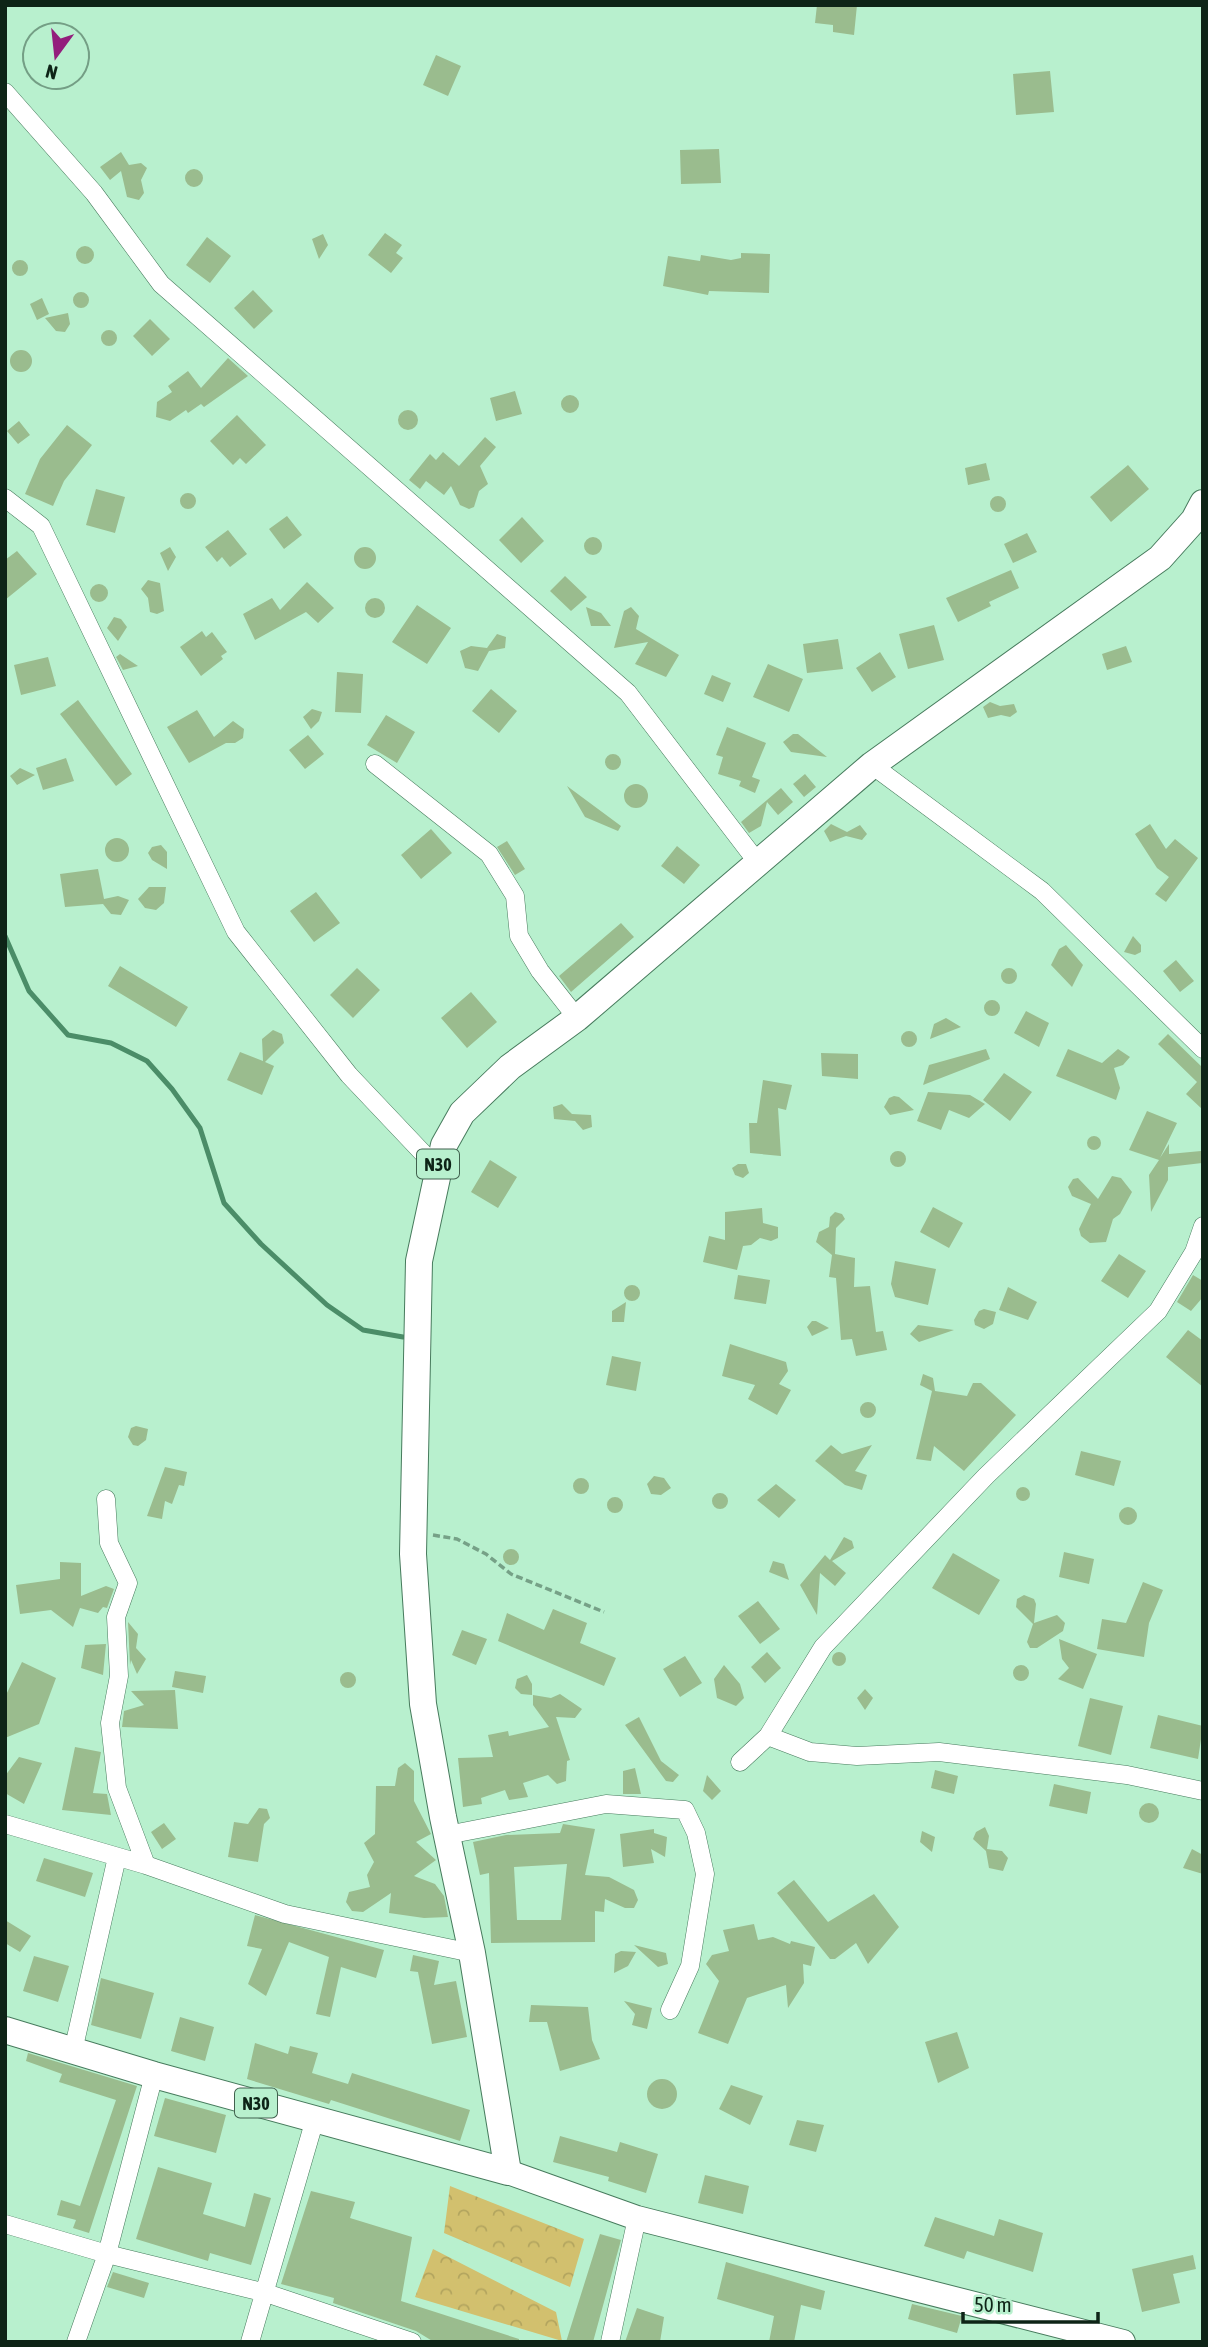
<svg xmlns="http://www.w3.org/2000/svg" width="1208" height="2347" viewBox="0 0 1208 2347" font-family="'Asap Condensed',sans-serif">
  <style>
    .forest { fill: url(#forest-crowns) }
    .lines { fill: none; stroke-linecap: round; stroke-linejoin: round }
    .stream { stroke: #4b8d68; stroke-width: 5 }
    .building { fill: #9abc8e; fill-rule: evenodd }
    .street-casing { stroke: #477b5d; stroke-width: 19 }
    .secondary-casing { stroke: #477b5d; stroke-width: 26 }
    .primary-casing { stroke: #477b5d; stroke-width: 28 }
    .path { stroke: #76a187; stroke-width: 3.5; stroke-dasharray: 7 3.5; stroke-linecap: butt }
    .street { stroke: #fff; stroke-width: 18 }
    .secondary { stroke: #fff; stroke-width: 24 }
    .primary { stroke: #fff; stroke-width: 26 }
    .labels { text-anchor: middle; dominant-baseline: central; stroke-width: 5; stroke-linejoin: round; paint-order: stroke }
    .shield { fill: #b8f0ce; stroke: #41614e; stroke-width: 2 }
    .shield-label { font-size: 18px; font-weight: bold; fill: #0e2417 }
  </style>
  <defs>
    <pattern id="forest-crowns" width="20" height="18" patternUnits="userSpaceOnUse" patternTransform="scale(1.75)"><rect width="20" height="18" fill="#d2c06e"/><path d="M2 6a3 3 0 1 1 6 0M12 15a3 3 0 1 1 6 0" fill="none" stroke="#b3a55f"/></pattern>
  </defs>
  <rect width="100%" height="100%" fill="#b8f0ce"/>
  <path class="forest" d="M450,2186l134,53 -14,48 -126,-54z
    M433,2249l123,63 6,29 -147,-44z"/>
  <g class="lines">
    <path class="stream" d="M5,936l24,55 39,44 43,8 36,18 25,28 28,39 24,75 37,41 66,61 36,25 40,7"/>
  </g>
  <path class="building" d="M817,5h40l-3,30 -21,-3v-7l-18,-2z
    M436,55l25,11 -13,30 -25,-11z
    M1050,71l4,41 -38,3 -3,-41z
    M719,149l2,34 -40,1 -1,-34z
    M121,152l8,13 12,-2 6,5 -6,12 3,13 -5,7 -12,-3 -6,-26 -11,9 -10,-13z
    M185 178a9 9 0 1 1 18 0a9 9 0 1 1-18 0Z
    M385,233l17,12 -6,8 7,5 -12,15 -23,-18z
    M323,234l5,11 -9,14 -7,-20z
    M207,237l24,19 -21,27 -24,-18z
    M76 255a9 9 0 1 1 18 0a9 9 0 1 1-18 0Z
    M741,253l29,1 -1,39 -60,-2 -1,4 -45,-9 5,-30 32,5 1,-6 30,5 10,-2z
    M12 268a8 8 0 1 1 16 0a8 8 0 1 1-16 0Z
    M253,290l20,21 -19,18 -20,-21z
    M73 300a8 8 0 1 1 16 0a8 8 0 1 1-16 0Z
    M42,298l7,16 -12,6 -7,-16z
    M68,313l2,11 -5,8 -9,-1 -11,-13z
    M150,319l20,20 -18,17 -19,-20z
    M101 338a8 8 0 1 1 16 0a8 8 0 1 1-16 0Z
    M10 361a11 11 0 1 1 22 0a11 11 0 1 1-22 0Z
    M228,358l20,18 -44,31 -3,-3 -13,9 -2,-3 -16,11 -14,-4 1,-15 15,-10 -4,-6 20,-15 13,17z
    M515,391l7,23 -26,7 -6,-23z
    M561 404a9 9 0 1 1 18 0a9 9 0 1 1-18 0Z
    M398 420a10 10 0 1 1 20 0a10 10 0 1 1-20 0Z
    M237,415l29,30 -20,19 -6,-6 -7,7 -23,-24z
    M19,421l11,14 -12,9 -11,-13z
    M67,425l25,20 -28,36 -11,25 -28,-12 15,-35z
    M485,437l11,10 -16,19 8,18 -9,7 -5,16 -5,2 -9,-4 -9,-19 -7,9 -18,-14 -6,8 -11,-9 21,-26 6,6 7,-8 16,14z
    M986,463l4,17 -22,5 -3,-17z
    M1128,465l21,24 -38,33 -21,-25z
    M96,489l29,8 -10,36 -29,-8z
    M180 501a8 8 0 1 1 16 0a8 8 0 1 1-16 0Z
    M990 504a8 8 0 1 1 16 0a8 8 0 1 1-16 0Z
    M287,516l15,19 -18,14 -15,-20z
    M522,517l22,24 -23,22 -22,-23z
    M228,530l19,24 -17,13 -8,-10 -5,5 -12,-15z
    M1027,533l10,19 -24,11 -9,-19z
    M584 546a9 9 0 1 1 18 0a9 9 0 1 1-18 0Z
    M170,547l6,10 -8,14 -8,-18z
    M354 558a11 11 0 1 1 22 0a11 11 0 1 1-22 0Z
    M17,551l20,23 -32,26v-40z
    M1011,570l8,18 -30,14 2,4 -33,16 -12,-24z
    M565,576l22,21 -16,14 -21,-20z
    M148,580l12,3 4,28 -7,3 -7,-2 -2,-14 -7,-9z
    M307,582l27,26 -16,15 -12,-11 -51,28 -12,-26 29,-16 8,12z
    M90 593a9 9 0 1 1 18 0a9 9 0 1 1-18 0Z
    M365 608a10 10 0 1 1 20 0a10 10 0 1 1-20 0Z
    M417,605l34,23 -24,36 -35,-22z
    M586,607l15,6 10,13h-20z
    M631,607l8,9 -3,13 43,26 -13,22 -31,-13 13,-22 -34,6 10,-37z
    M114,617l7,2 6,8 -9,14 -11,-13z
    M934,625l10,35 -36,9 -9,-35z
    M202,631l4,6 6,-5 15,20 -6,4 2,3 -22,17 -21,-29z
    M497,634l9,3 -1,11 -16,3 -11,20 -13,-3 -5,-17 11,-5 16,2z
    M838,639l5,30 -36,4 -4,-29z
    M1126,646l6,16 -25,8 -5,-16z
    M880,652l16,25 -24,15 -16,-24z
    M120,654l18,12 -15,4 -7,-13z
    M48,657l8,29 -35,9 -7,-30z
    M768,664l35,15 -14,33 -36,-15z
    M337,672l26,2 -2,39 -26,-1z
    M712,675l19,8 -8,19 -19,-8z
    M491,689l26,22 -18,22 -27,-22z
    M78,700l54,74 -16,12 -56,-72z
    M990,702l10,4 14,-2 3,8 -7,5 -9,-2 -13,3 -5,-11z
    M312,709l10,3 -3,9 -8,8 -8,-12z
    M197,710l17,27 19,-16 11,8 -1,9 -8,5h-9l-37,20 -22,-36z
    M386,715l29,17 -18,31 -30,-18z
    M727,727l39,16 -14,34 8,3 -5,13 -16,-7 2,-5 -23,-7 5,-17 -7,-2z
    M793,734h5l29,23 -36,-5 -8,-10z
    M308,735l16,19 -19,15 -16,-19z
    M605 762a8 8 0 1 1 16 0a8 8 0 1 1-16 0Z
    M66,758l8,23 -31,9 -7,-22z
    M20,768l15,7 -18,10 -7,-9z
    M805,774l11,13 -12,10 -11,-13z
    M624 796a12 12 0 1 1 24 0a12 12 0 1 1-24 0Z
    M567,786l54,40 -3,5 -33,-14z
    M781,788l12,14 -15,13 -11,-13 -6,24 -12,7 -8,-11z
    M831,824l16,8 13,-7 7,9 -5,6 -16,-4 -16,6 -6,-11z
    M1150,824l16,25 9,-10 23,19 -32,44 -11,-8 14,-17 -12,-9 -22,-34z
    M431,829l21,24 -31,26 -20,-24z
    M105 850a12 12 0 1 1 24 0a12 12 0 1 1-24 0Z
    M507,841l18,28 -10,6 -18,-28z
    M161,845l6,7v17l-15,-9 -4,-7 4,-6z
    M677,846l23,19 -16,19 -23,-18z
    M98,869l6,30 14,-3 11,4 -8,15 -10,-1 -8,-10 -38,3 -5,-33z
    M149,887h17l-2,16 -8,7 -11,-2 -7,-9z
    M316,892l24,31 -26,19 -24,-31z
    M621,923l13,14 -63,55 -12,-16z
    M1133,936l8,9v7l-6,3 -11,-3z
    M1066,945l17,20 -11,22 -21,-22 8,-16z
    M1176,960l18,21 -14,11 -17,-21z
    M120,966l68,41 -12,20 -68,-41z
    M357,968l23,22 -27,28 -23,-23z
    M1001 976a8 8 0 1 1 16 0a8 8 0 1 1-16 0Z
    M471,992l26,30 -30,26 -26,-30z
    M984 1008a8 8 0 1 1 16 0a8 8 0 1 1-16 0Z
    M1026,1011l23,12 -10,24 -25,-14z
    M946,1018l15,9 -31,12 4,-15z
    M273,1030l9,4 2,9 -19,19 9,4 -12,29 -35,-15 13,-28 23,9 -1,-22z
    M901 1039a8 8 0 1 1 16 0a8 8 0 1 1-16 0Z
    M1168,1034l35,34v42l-17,-16 11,-12 -39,-38z
    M986,1049l4,10 -67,26 6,-20z
    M1068,1049l34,14 16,-14 12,8 -7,8 -9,3 6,20 -4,12 -60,-24z
    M821,1053l37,1v25l-36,-3z
    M1004,1073l28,19 -22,29 -27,-21z
    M763,1080l29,5 -6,25 -8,-2 3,48 -31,-3 -1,-30h8z
    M928,1092l42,3 15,9 -16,14 -20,-8 -8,20 -24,-9z
    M894,1096l5,1 15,13 -24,5 -6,-8 5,-9z
    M562,1104l10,10 19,1 1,12 -9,3 -8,-9 -21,-2 -1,-12z
    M1147,1111l30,12 -17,35 9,-14v10l32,-3 1,12 -34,4v13l-17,32 -2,-37 10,-15 -30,-10z
    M1087 1143a7 7 0 1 1 14 0a7 7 0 1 1-14 0Z
    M890 1159a8 8 0 1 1 16 0a8 8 0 1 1-16 0Z
    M490,1160l27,17 -19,31 -27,-16z
    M738,1164h8l3,9 -6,5 -8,-3 -3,-7z
    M1112,1176l9,2 11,14 -12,22 -7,5 -7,23 -16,1 -9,-7 -2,-7 12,-25 -19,-8 -4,-9 5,-8 5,-1 20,21z
    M933,1207l30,16 -14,25 -29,-16z
    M762,1208l1,15 15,4v11l-7,3 -11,-3 -9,7 -8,1 -6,24 -34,-8 6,-26 16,4v-28z
    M835,1212l7,2 3,5 -9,9 -1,26 20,4 -1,29 16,-1 6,46 7,-1 4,19 -31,6 -4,-17 -11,1 -5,-62 -7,-1 3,-22 -16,-13 3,-10 10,-5 1,-10z
    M1119,1254l27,17 -18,27 -27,-17z
    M895,1261l41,8 -8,36 -33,-8 -4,-13z
    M738,1275l32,5 -4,24 -32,-5z
    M1193,1275l10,6v16l-12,14 -14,-9z
    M624 1293a8 8 0 1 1 16 0a8 8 0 1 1-16 0Z
    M1008,1287l29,15 -9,18 -29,-10z
    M626,1302l-2,20h-12v-11z
    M984,1309l12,3 -3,12 -9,5 -9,-4 -1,-5 5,-9z
    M812,1321h4l13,7 -17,8 -5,-9z
    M918,1325l36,5 -35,12 -9,-8z
    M1188,1330l15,11v46l-37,-30z
    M730,1344l56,18 2,9 -9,13 12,6 -14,25 -29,-16 7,-14 -33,-9z
    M612,1356l29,6 -5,29 -30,-6z
    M923,1374l10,4 2,13 32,5 6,-13h8l35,32 -52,56 -30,-25 -3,15 -15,-2 16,-68 -12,-6z
    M860 1410a8 8 0 1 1 16 0a8 8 0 1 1-16 0Z
    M136,1426l12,3 -2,11 -8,6 -5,-1 -5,-8 3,-9z
    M831,1445l11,9 30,-9 -17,26 12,4 -5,15 -17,-5 -30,-24z
    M1081,1451l40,10 -7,25 -39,-11z
    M165,1467l22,5 -3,14 -5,-1 -7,19 -7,-3 -3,18 -15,-3z
    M654,1476l10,2 7,10 -10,7 -10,-1 -4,-10z
    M573 1486a8 8 0 1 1 16 0a8 8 0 1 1-16 0Z
    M776,1484l20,16 -17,18 -22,-18z
    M1016 1494a7 7 0 1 1 14 0a7 7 0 1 1-14 0Z
    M712 1501a8 8 0 1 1 16 0a8 8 0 1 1-16 0Z
    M607 1505a8 8 0 1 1 16 0a8 8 0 1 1-16 0Z
    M1119 1516a9 9 0 1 1 18 0a9 9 0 1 1-18 0Z
    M844,1537l8,4 2,7 -22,13 14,12 -11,13 -15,-13 -3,42 -17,-30 25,-30 5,5z
    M503 1557a8 8 0 1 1 16 0a8 8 0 1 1-16 0Z
    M1064,1552l30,7 -5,25 -30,-7z
    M953,1553l47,27 -21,35 -47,-27z
    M773,1561l11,3 5,16 -20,-8z
    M60,1562l21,1v33l25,-10 8,3 -7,19 -4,-1 -5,6 -18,-5 -7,19 -22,-17 -31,4 -4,-29 44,-6z
    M1143,1582l20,8 -14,33 -5,34 -47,-8 5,-30 24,4z
    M1024,1595l10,4 2,5 -2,19 23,-8 8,8 -2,8 -26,17h-7l-3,-6 6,-18 -17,-17 1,-8z
    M758,1601l22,28 -20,15 -22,-28z
    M553,1609l34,14 -7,20 36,15 -12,28 -106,-45 9,-28 37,17z
    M128,1622l10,12 -2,14 10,11 -9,15 -6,-14 -1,5z
    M462,1630l25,9 -11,26 -24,-10z
    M1059,1639l38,15 -14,35 -25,-10 11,-11 -7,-9z
    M106,1644l-3,31 -22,-7 4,-23z
    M832 1659a7 7 0 1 1 14 0a7 7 0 1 1-14 0Z
    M767,1652l14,16 -16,15 -14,-16z
    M685,1656l17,27 -22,14 -17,-28z
    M22,1662l34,16 -17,46 -34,14v-41z
    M724,1665l16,19 4,14 -8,8 -19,-8 -3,-19z
    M1013 1673a8 8 0 1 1 16 0a8 8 0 1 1-16 0Z
    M175,1671l31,5 -3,17 -31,-6z
    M340 1680a8 8 0 1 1 16 0a8 8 0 1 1-16 0Z
    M527,1675l5,9v11l-11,-1 -6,-6 2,-9z
    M865,1689l8,9 -8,12 -8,-12z
    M175,1690l3,39 -56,-2 2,-16 20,-6 -13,-14z
    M560,1694l22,15 -7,9 -19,-1 14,43 -3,1 -1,20 -9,3 -9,-9 -25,8 5,14 -19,3 -4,-10 -24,8 1,6 -19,3 -5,-49 35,-1 -5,-22 20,-4 1,5 40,-9 -16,-22v-10l18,3z
    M1090,1698l33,8 -12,49 -33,-9z
    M1158,1715l45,11 -5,33 -48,-11z
    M639,1717l22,44 18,14 -6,7 -7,-1 -41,-56z
    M75,1747l26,5 -8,41 14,1 4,21 -49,-5z
    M19,1757l23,6 -18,41 -19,-11v-17z
    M405,1763l9,8v30l17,33 -15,8 20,18 -22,16 21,8 9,12 4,21 -24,1 -35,-5 2,-20 -28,19 -11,-1 -6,-9 3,-10 21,-5 -3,-12 7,-13 -10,-19 11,-9 1,-48h19l3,-18z
    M635,1768l6,26h-18v-23z
    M935,1770l23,6 -4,18 -23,-6z
    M707,1775l14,16 -9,9 -9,-9z
    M1054,1784l37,8 -4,22 -38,-8z
    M1139 1813a10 10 0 1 1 20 0a10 10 0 1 1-20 0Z
    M259,1808l8,1 3,9 -6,6 -6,38 -30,-5 6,-35 14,2z
    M164,1823l12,16 -14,10 -11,-17z
    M563,1824l32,5 -10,46 24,2 25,13 4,10 -4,8h-9l-20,-9 -1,13 -9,-1v31l-104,1 -2,-70 -9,2 -7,-33 33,-7 54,-2zM567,1864l-6,56h-44l-3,-53z
    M985,1827l4,9 -2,13 15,2 6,7 -5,13 -14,-3 -3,-17 -13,-12 3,-7z
    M654,1829v4l13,4 -2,20 -14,-8 3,14 -31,4 -3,-33z
    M922,1831l13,6 -3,15 -12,-10z
    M1192,1849l11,6v19l-20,-6z
    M44,1858l49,15 -8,24 -49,-16z
    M794,1880l34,42 46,-28 25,33 -31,37 -12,-21 -21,16h-5l-53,-66z
    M255,1915l129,35 -8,28 -35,-11 -11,50 -14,-3 13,-57 -40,-15 -23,54 -18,-12 14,-35 -15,-3z
    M5,1920l26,16 -11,16 -15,-9z
    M754,1924l4,16 15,-3 17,7 1,-3 24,6 -4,19 -8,-2 1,19 -16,25 -2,-23 -39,13 -19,46 -30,-11 21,-52 -13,-17 6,-9 17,-4 -6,-21z
    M634,1945l32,8 2,11 -10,3z
    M621,1951l15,1 -8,14 -14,7 1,-19z
    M413,1955l26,6 -5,24 22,-4 11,56 -35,7 -14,-72 -8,-1z
    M34,1956l35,10 -11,36 -35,-11z
    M101,1978l53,15 -13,46 -50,-14z
    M624,2001l28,7 -5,21 -15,-4 3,-11z
    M531,2005l57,2 4,33 8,19 -40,12 -13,-49h-18z
    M180,2017l34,10 -9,34 -34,-10z
    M957,2032l12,36 -31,15 -13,-41z
    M255,2043l33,11 2,-8 28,7 -6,20 36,11 4,-11 118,37 -10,31 -129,-41 -2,4 -82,-25z
    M28,2053l109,33 -48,147 -16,-5 3,-8 -19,-5 4,-15 19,6 36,-106 -57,-18 3,-8 -36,-13z
    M647 2094a15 15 0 1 1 30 0a15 15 0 1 1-30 0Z
    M731,2085l32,11 -13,29 -31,-16z
    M165,2098l61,17 -10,38 -62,-17z
    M797,2120l27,5 -8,27 -27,-7z
    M560,2136l57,16 3,-10 38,12 -12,39 -38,-12 1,-4 -56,-15z
    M158,2167l54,16 -9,31 42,13 9,-34 17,5 -20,67 -41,-12 -2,8 -72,-22z
    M705,2175l44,11 -6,28 -45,-11z
    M311,2191l44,11 -5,16 62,19 -11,64 118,38v3h-85l-18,-11 -83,-28 1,-5 -53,-14z
    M935,2217l59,19 5,-17 44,14 -10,39 -66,-21 -3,8 -40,-13z
    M600,2234l21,6 -28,102h-27z
    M1193,2255l3,14 -23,5 7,29 -38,9 -10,-43z
    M726,2262l99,29 -4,19 -20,-5 -7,37h-25l5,-26 -57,-17z
    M113,2272l36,11 -5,15 -37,-11z
    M912,2304l50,12 -5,17 -49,-14z
    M637,2308l27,9 -4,25h-35z"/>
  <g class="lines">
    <defs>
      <path id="street" d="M5,92l89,101 67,91 467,409 130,170
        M5,498l36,28 195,406 113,143 88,93
        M375,764l114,90 26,42 4,40 21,35 37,47
        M872,765l170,126 161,158
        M106,1499l3,44 19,40 -12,34 3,59 -9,47 7,65 29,77
        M768,1736l42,16 47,4 82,-4 188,23 76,16
        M740,1762l28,-26 55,-89 163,-171 172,-165 36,-59 9,-26
        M5,1824l141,41 139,49 187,39
        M447,1835l159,-31 79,6 11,23 9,41 -15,92 -20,44
        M73,2051l44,-194
        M5,2224l102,30 159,39 146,49
        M76,2342l31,-88 47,-179
        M250,2342l65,-223
        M610,2342l27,-124"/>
      <path id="secondary" d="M508,2172l129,46 486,124"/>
      <path id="primary" d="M5,2030l149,45 354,97 -36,-219 -29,-136 -20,-113 -10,-150 6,-293 25,-116 18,-32 48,-46 67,-49 295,-253 288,-207 34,-38 9,-17"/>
    </defs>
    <use href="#street" class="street-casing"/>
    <use href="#secondary" class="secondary-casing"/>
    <use href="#primary" class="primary-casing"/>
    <path class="path" d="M433,1535l24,4 29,15 25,20 93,38"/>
    <use href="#street" class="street"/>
    <use href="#secondary" class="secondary"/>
    <use href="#primary" class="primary"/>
  </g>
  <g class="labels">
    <g class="shield">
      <rect x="417" y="1149.5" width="42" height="29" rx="5"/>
      <rect x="235" y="2088.5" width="42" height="29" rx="5"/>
    </g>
    <g class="shield-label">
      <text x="438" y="1164">N30</text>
      <text x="256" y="2103">N30</text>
    </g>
  </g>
  <rect width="1208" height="2347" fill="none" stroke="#0e2417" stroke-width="14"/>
  <g transform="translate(56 56) rotate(195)"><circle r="33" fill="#b8f0ce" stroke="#749e85" stroke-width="2"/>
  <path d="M0-5L12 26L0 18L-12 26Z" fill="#931e7c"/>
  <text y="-10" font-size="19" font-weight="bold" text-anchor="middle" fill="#0e2417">N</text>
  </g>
  <path d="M963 2312v10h135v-10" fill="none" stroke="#0e2417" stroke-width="3.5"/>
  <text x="974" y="2312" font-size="21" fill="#0e2417" stroke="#b8f0ce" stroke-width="5" paint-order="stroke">50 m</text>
</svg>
